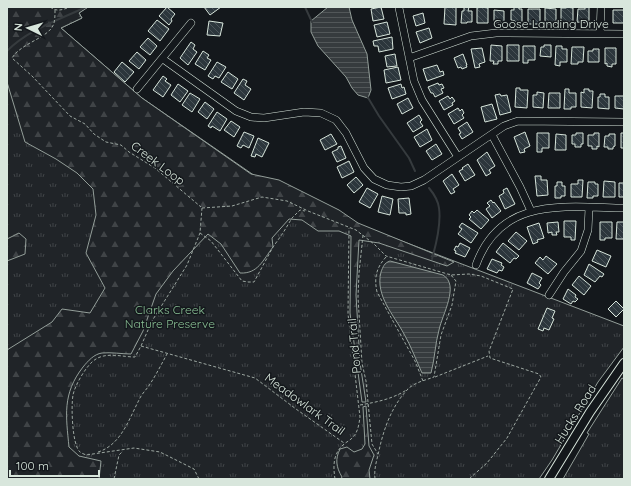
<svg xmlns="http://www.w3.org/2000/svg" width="631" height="486" viewBox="0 0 631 486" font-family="Quicksand,sans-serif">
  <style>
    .grass { fill: url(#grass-tufts); stroke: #939e99 }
    .forest { fill: url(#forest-firs); stroke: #939e99 }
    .water { fill: url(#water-rules); stroke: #939e99 }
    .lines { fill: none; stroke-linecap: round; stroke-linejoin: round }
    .stream { stroke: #363b3e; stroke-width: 2 }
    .building { fill: url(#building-back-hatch); stroke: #d8e6dc }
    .minor-casing { stroke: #d8e6dc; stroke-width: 8 }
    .major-casing { stroke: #d8e6dc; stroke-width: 10 }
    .path { stroke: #9da8a2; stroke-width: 1; stroke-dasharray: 3 2; stroke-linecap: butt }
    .minor { stroke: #14181c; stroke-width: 7 }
    .major { stroke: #14181c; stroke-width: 8 }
    .labels { text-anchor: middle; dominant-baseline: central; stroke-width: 3; stroke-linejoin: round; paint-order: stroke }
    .street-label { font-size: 12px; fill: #d8e6dc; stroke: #14181c }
    .park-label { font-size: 12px; fill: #8ac095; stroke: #14181c }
  </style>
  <defs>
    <pattern id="grass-tufts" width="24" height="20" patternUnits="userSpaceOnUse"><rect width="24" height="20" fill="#202428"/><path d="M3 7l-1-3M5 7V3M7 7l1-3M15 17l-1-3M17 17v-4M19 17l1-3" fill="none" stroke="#404447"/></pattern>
    <pattern id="forest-firs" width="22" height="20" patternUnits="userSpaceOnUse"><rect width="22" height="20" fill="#202428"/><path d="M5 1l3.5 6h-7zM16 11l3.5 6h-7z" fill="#404447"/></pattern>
    <pattern id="water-rules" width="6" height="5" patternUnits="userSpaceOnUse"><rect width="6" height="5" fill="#363b3e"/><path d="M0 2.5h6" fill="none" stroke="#525759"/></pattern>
    <pattern id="building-back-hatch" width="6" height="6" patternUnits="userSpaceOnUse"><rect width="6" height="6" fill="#2c363c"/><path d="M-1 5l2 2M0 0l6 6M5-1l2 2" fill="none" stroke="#4a5358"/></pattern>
  </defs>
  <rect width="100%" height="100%" fill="#14181c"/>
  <path class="grass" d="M88,7l-9,6 3,5 -21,10 81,70 142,98 340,130v21l-26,35 -46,78 -13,19h-532v-447z
    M622,378l2,1v100h-61l26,-45 -2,-1z"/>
  <path class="forest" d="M7,7h81l-9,6 3,5 -21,10 81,70 109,76 28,6 60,30 19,13 96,39 -7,4 -68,-23 -20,-3 -3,55 4,68 6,39h-4l-12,-89 1,-77 -12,-5h-21l-16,-11 -13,-1 -17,19 1,9c-10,13 -15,27 -33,26l-19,-29 -13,-10 -35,37 -17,23 -13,37 -12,23c-9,0 -20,-2 -29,-1 -8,1 -14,8 -19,14 -21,27 -17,49 -14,80l10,9 22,5 -2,18h-92v-129l45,-28 10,-13 28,4 15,-25 -19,-35 10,-38 -3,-26 -16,-16 -21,-14 -31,-17 -18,-60z
    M19,233l7,6 -1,15 -18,7v-22z
    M366,406l3,40 5,9 -5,15 1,9h-29l1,-2c-6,-10 -7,-18 -2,-28l7,-2 7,5 8,-3 3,-5 -2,-37z"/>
  <path class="water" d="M328,7h21l3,13 15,34 4,36 -3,8 -10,-3 -6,-7 -6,-11 -28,-31 -7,-14v-11z
    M390,261l53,14c17,10 -1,40 -4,55 -4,14 -4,28 -8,43h-9c-6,-13 -11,-27 -18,-39 -10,-19 -29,-38 -23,-62 2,-5 3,-9 9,-11z"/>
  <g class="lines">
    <path class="stream" d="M305,7l7,15
      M7,51c22,-22 52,-31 79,-44
      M367,96l12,20 30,42 6,13
      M429,188c5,6 9,12 10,20 2,14 -3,37 -7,51"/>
  </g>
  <path class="building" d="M167,7l8,7 -4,5 1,2 -3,4 -10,-9z
    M204,7h17l-11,8z
    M381,7l3,12 -11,2 -2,-12z
    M445,7h11v18l-12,-1z
    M464,7h5l-1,4h4v11h-5v1h-6l1,-12h2z
    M481,7l7,1v15h-11v-15z
    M514,7h5v2h3v14h-7v-2l-4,-1v-10h3z
    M566,7l7,1v14l-12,1v-15h5z
    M585,7h4v16l-12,-1 1,-13h7z
    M545,8l11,1v15h-11z
    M528,9h12v15h-12z
    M494,10l10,1v12h-10z
    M613,10h11v13h-11z
    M423,13l2,10 -9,3 -3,-10z
    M157,20l12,9 -9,12 -12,-10z
    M209,21l14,2 -3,13 -13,-1z
    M387,22l3,12 -13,3 -3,-12z
    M429,28l3,10 -12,5 -4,-11z
    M392,37l1,12 -14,3 -1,-6h-4l-1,-5z
    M148,38l9,8 -7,9 -10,-8z
    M191,42l4,3 -2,4 4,3 -9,13 -8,-7z
    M491,45l11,1v15h-4v3h-5l1,-3h-4z
    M507,45h12v16h-12z
    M544,45h7v12l-11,-1 1,-9h3z
    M523,46h12v14h-7v3h-5z
    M556,46h6v3h5v13h-7v4l-5,-1z
    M572,47h12l-1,15h-5v2h-7z
    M482,48l3,14 -6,2 1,3 -5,1 -4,-19z
    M605,48h11v16h-4v3l-5,-1v-3l-2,1z
    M593,49h6v13h-11v-11h5z
    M203,51l6,4 -2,3 4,2 -6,10 -10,-6z
    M137,52l9,8 -7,9 -10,-8z
    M395,54l2,12 -10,1 -2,-11z
    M463,54l4,11h-1l1,2 -5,2 -1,-2 -3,1 -4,-10z
    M122,62l12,10 -9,10 -11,-10z
    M217,62l9,5 -7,11 -4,-2 -2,3 -5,-3z
    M437,65l3,7 3,-1 1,4 -17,6 -4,-12z
    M398,67l3,13 -15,3 -2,-13z
    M228,72l10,7 -6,10 -11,-7z
    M163,76l4,3 -2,2 6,4 -8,12 -10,-7z
    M243,79l4,2 -2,4 6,4 -7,11 -10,-7z
    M438,83l1,2 3,-1 2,4 -3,1 2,4 -8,4 -2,-4h-2l-3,-6z
    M178,84l10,7 -8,11 -9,-7z
    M401,84l1,4 2,-1 2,7 -14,5 -4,-11z
    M516,88h4v2h8l-1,18 -12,-1z
    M565,89h4v4h7v14h-5v2h-7z
    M584,89h5v2h4l-1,17 -11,-1v-15l3,1z
    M537,92l7,1 -1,15 -10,-1v-12h4z
    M190,93l10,6 -8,13 -10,-7z
    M549,93h11v15h-12z
    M500,94l1,2 6,-1 4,17 -11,3 -5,-20z
    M600,94h5v3h4v12l-11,-1v-11h2z
    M448,96l2,3 2,-2 3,4 -3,2 1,2 -9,5 -5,-9z
    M615,96h9v13l-9,-1z
    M408,98l5,10 -11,6 -5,-10z
    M205,102l9,7 -7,10 -9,-7z
    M492,104l5,15 -12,3 -4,-15z
    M458,108l2,3 2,-2 2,4 -2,2 2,3 -10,6 -6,-10z
    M217,112l10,7 -7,12 -8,-5 -1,2 -3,-2z
    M419,115l3,5 -2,2 3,4 -10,6 -6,-9z
    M231,121l9,6 -6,10 -10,-7z
    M467,122l6,10 -11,7 -3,-5 2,-1 -3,-5z
    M427,129l5,11 -12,7 -6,-10z
    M244,132l10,4 -5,12 -6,-3 -2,3 -4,-2z
    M525,132l5,14 -6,3 1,3 -5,1 -6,-16z
    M537,133h12v15h-7v4h-5z
    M576,133h7v11h-2v3h-6v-3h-3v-9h4z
    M594,133h5v14l-2,-1v3h-5v-3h-4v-11h6z
    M621,133h3v15h-3z
    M331,134l6,10 -12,6 -5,-10z
    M556,134l10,1v15h-11z
    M609,134h6v12l-2,1v2h-5v-2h-4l1,-11h4z
    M258,138l11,5 -7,14 -6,-3 -1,3 -4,-1z
    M436,144l6,10 -10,6 -6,-9z
    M341,146l5,12 -9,4 -5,-10 6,-3v-2z
    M487,152l8,14 -6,4 2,3 -5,3 -9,-16z
    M349,161l5,11 -12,6 -5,-11z
    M468,164l7,11 -10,6 -6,-10 4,-2 -1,-1z
    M452,174l7,11 -6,4 2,3 -4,2 -8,-13z
    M535,176h6v4h6l1,15 -11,1z
    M356,177l7,8 -9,8 -7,-8z
    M578,180h5l-1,17h-11v-13h7z
    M604,181l11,1v15h-12z
    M557,182h5v4h3v10h-4v2h-6v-12h2z
    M588,182h7v2h3v12h-5v2h-6z
    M619,183h5v14h-5z
    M367,188l11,6 -8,14 -11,-6z
    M507,188l8,16 -10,5 -6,-13 5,-3 -1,-3z
    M382,196l11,3 -3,16 -12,-3z
    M409,198l2,16 -5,1v-2h-7l-1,-14z
    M491,200l2,3 1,-1 7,9 -9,7 -6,-9 4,-3 -3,-3z
    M477,210l12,10 -8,9 -12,-10 2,-2 -2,-2 3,-4 2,2z
    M564,221h12l-1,19h-4v-3h-7z
    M558,222l1,10h-3l1,3h-5v-3l-4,1 -1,-10z
    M600,222h12v16h-7v2h-5z
    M617,222h7v17h-8z
    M462,223l16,10 -7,10 -13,-9 4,-5 -3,-2z
    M539,223l5,15 -7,2 1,2 -5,2 -6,-17z
    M516,232l11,9 -8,9 -11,-9z
    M460,243l10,5 -5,9 -10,-4 1,-2 -2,-1 2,-4 2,1z
    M503,243l16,13 -3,3 -2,-1 -4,5 -14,-11z
    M597,250l14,6 -5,11 -14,-6z
    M546,256l11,8 -9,10 -13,-11 5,-6 3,3z
    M492,259l10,4 -1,2 3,2 -2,4 -3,-1 -2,3 -10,-4z
    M589,264l15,10 -2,3 -2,-1 -5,6 -11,-7z
    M532,273l10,5 -3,5 2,2 -3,4 -11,-6z
    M579,276l12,10 -7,9 -12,-10z
    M568,289l8,6 -1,2 3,2 -3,3 -2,-1 -2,3 -8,-5z
    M616,301l8,8 -8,8 -8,-8z
    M547,308l8,3 -3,7 2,1 -5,11 -5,-2 -1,3 -5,-2z"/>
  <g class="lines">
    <defs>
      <path id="minor" d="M399,8l15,73 8,19 36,57
        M600,34l1,-27
        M409,58l62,-22 25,-3 128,1
        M163,59l73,52 15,6 13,1 40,-6 17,1 15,7 10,13 18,35 10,11 13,6 14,2 10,-1 13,-6 80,-54 14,-5 106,1
        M137,89l54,-66
        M492,135l28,52 11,24
        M476,265c25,-69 89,-58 148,-57
        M549,295l15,-23 17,-21 7,-21 1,-22"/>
      <path id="major" d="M549,479l41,-67 34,-49"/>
    </defs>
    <use href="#minor" class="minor-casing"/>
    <use href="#major" class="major-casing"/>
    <path class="path" d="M50,7c7,5 12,3 20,0
      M55,10c0,5 0,9 -1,13 -4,15 -32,19 -42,35l20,18 38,40 15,8 9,10 12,8 15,3 8,7 26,16 46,39
      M202,208l30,-2 30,-9 25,4 21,10 48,19 18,14 12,12 65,19 18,-1 12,2 32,13 -24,62 1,7 49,16 2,3 -34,61 -20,25 -18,16
      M200,233l11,8 31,40 6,1h6l19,-35 10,-14 9,-15 8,-8 5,1
      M363,235l-4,38 -1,24 4,66 4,18 6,63 6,10
      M386,257c-10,11 -12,21 -9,35l38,69 8,20
      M141,346l114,32 41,31 48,34
      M435,377l53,-21
      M360,405c17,-3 33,-6 48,-16
      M98,452c23,-7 31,-33 41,-52 2,-5 6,-9 9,-13 7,-10 13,-22 19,-33
      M114,479l5,-24 4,-4
      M199,479l-5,-10 -34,-17 -26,-4 -48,7c-2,-1 -5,-2 -6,-3 -8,-7 -9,-46 -7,-57 2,-10 14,-31 23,-36 11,-7 27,-2 39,-2l6,-11 11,-25 35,-56 13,-32 2,-25
      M335,479c-2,-13 -2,-25 8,-34 3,-3 8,-5 10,-8 5,-5 6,-13 7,-20l-12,-103 1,-86
      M375,479c-1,-9 1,-16 3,-24 5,-24 13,-49 31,-67 7,-6 17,-8 25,-11l7,-42 11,-30 4,-24 -5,-6"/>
    <use href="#minor" class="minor"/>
    <use href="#major" class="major"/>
  </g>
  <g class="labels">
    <g class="street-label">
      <text x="551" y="23">Goose Landing Drive</text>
      <text transform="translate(158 163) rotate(37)">Creek Loop</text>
      <text transform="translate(354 346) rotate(-95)">Pond Trail</text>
      <text transform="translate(305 404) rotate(36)">Meadowlark Trail</text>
      <text transform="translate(575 414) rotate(-58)">Hucks Road</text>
    </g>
    <g class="park-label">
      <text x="170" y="309">Clarks Creek<tspan x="170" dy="14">Nature Preserve</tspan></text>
    </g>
  </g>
  <rect width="631" height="486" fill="none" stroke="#d8e6dc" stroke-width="16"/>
  <g transform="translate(28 28) rotate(275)" stroke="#14181c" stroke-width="3" paint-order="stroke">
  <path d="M0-3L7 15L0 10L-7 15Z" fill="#d8e6dc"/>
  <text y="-6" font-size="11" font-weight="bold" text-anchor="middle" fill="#d8e6dc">N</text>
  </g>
  <path d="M10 470v6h89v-6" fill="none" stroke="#d8e6dc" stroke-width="2"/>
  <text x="16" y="470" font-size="12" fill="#d8e6dc" stroke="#14181c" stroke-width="3" paint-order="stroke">100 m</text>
</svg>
